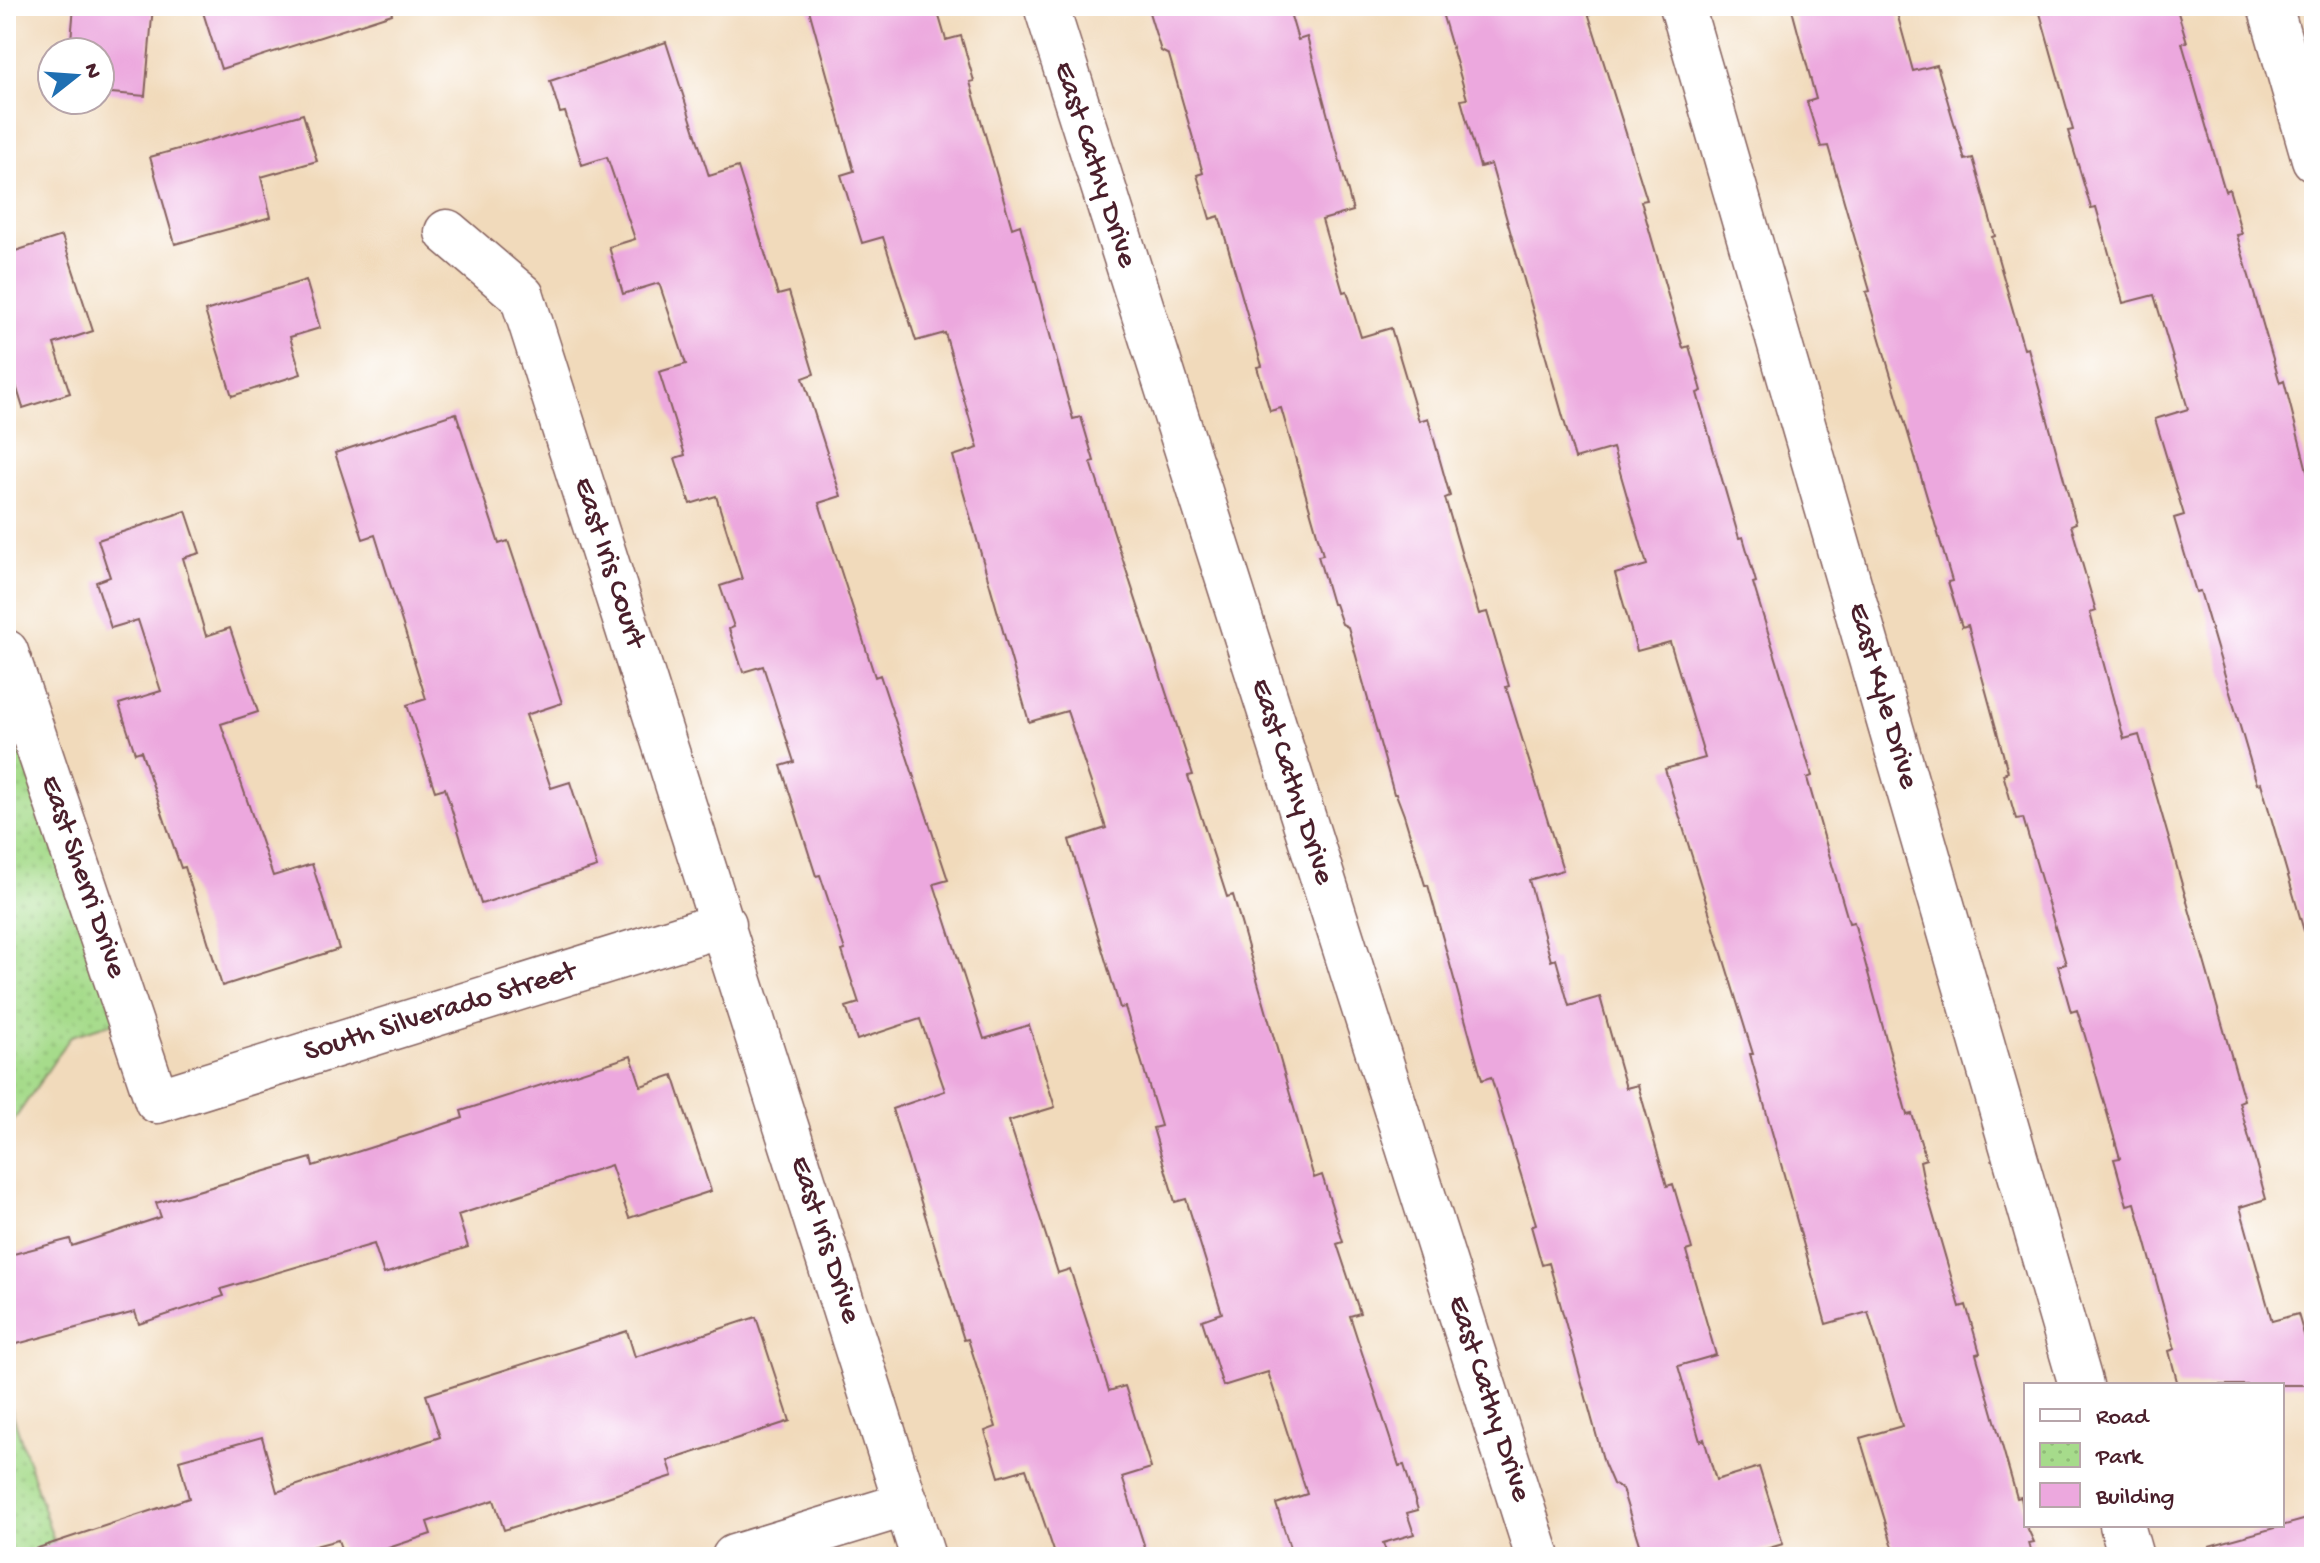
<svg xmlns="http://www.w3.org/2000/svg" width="2320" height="1563" viewBox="0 0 2320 1563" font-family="'Gochi Hand',sans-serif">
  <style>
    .park { fill: url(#park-dots); stroke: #787d5b; stroke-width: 2 }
    .building { fill: #eca8de }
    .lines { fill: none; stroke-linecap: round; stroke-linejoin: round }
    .minor-casing { stroke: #84605d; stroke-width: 47 }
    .minor { stroke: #fff; stroke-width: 44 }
    .labels { text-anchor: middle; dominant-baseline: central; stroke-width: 6; stroke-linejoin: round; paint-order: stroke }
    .street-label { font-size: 30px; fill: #4a1f2b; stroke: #fff }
  </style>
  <defs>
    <pattern id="park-dots" width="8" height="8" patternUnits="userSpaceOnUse" patternTransform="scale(2)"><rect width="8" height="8" fill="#a6db8b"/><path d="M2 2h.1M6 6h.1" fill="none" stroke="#90bc78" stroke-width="1.8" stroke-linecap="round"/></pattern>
  </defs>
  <rect width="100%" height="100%" fill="#fff"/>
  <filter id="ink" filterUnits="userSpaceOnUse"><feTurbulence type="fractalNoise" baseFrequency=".0125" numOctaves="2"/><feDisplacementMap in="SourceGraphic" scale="16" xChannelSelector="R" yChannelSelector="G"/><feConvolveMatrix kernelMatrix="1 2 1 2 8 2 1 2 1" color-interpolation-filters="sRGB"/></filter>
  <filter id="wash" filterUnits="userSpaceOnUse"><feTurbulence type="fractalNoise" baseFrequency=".006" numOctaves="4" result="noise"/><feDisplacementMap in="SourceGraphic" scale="32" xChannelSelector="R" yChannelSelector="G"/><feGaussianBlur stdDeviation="1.8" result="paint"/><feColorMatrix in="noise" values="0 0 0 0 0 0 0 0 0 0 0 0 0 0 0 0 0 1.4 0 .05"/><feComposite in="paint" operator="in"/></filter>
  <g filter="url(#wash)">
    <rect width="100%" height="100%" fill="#f1dabb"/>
    <path class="park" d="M6,652l123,366 -58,18 -65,96z
      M6,1393l53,164h-53z"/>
    <g id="blocks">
      <path class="building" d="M74,6h79l-8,90 -45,-4v-40h-30z
        M201,6h189l2,8 -171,55z
        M808,6h128l10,34 15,-4 13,45 -4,1 42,146 8,-3 53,194 8,-2 13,44 -3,1 102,313 -5,1 39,121 6,-2 81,283 8,-3 21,67 -6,2 23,69 -10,3 49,150 5,-1 14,45 -11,3 7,21 -31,9 5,14h-95l-17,-53 31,-10 -39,-122 -45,14 -21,-66 20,-7 -36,-114 -11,3 -22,-74 8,-2 -36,-119 -5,1 -51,-168 37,-12 -39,-117 -38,11 -76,-266 25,-8 -33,-115 -29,8 -33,-104 -21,6 -21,-68 13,-4z
        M1147,6h141l10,34 9,-3 46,174 -31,9 21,72 4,-1 14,46 30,-9 28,93 9,-3 22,78 -5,2 34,116 8,-2 22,74 -3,1 57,183 -34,10 22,81 5,-2 13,47 31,-9 26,91 12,-3 29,101 6,-2 19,65 -6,2 30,104 -38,11 22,75 4,-2 12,41 43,-13 24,77 -45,13h-95l-21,-68 -9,-5 -9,-21 -55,-200 -7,2 -11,-39 5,-2 -45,-147 -9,3 -54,-195h-3l-21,-70 -8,-21h-2l-46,-167 -6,-3 -7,-20h-3l-14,-48 5,-1 -42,-147 -11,3 -13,-44 5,-1 -43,-150 -9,3 -13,-44 6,-2 -34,-118 -8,-4z
        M1440,6h146l61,194 -6,1 42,147 6,-2 13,45 -5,2 42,145 4,-1 13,45 -3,1 59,193 -5,2 42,145 5,-1 53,193 5,-1 14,45 -6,2 5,26 35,120 6,-2 14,48 -4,1 41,144 4,-1 5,28 8,17 -5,1 4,14h-137l-36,-119 42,-12 -34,-114 -42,12 -76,-270h3l-88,-285 40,-11 -35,-116 -33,9 -22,-77 32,-9 -34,-117 -38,11 -84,-295 -11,3 -19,-67 6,-1z
        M1791,6h104l18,65 24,-6 28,95 8,-2 22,78 -3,1 32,112 4,-1 48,175 -5,2 25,86 -6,2 34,126 15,-4 105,365 -5,2 27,97 -26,8 32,114 26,-7 16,55v16h-136l-9,-34 6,-2 -40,-146 -8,2 -13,-46 6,-1 -35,-122 -8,-26 -6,2 -13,-46 8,-2 -43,-146 -7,1 -13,-45 5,-2 -40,-147 -6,2 -14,-45 4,-1 -86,-289 4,-1 -42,-145 -7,1 -14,-45 9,-3z
        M2038,6h138l11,36 -5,1 43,148 4,-2 13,45 -5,1 43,148 4,-2 30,117v432l-10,1 -43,-148 -4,1 -57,-193 -4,1 -22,-74 10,-3 -29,-96 33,-10 -34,-114 -31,8 -27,-96 -5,1 -23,-77 5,-1z
        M666,42l43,134 29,-9 40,128 11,-3 25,82 -11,4 38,118 -22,7 56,174 5,-2 68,205 -14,4 50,155 45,-14 26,82 -46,14 49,152 12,-4 39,122 16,-5 26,82 -29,9 26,80h-92l-30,-88 -27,8 -14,-46 11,-4 -28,-88 -4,1 -72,-231 53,-18 -25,-72 -63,21 -11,-33 13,-4 -17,-52 3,-1 -25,-75 -4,1 -35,-110 13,-4 -31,-96 -20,6 -14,-43 5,-2 -14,-41 22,-7 -26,-83 -26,8 -15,-46 10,-3 -26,-83 27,-8 -27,-81 -36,11 -14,-47 26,-8 -28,-82 -25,8 -17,-53 -5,1 -10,-32z
        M303,114l14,47 -56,16 10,40 -96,27 -25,-87z
        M62,236l31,95 -39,13 16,49 -47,15 -17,-55v-99z
        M306,280l14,48 -30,9 11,37 -69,22 -27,-85z
        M456,413l43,131 9,-3 54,162 -36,12 25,73 19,-6 27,85 -116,37 -36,-116 -10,3 -28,-86 19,-6 -51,-164 -12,4 -28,-86z
        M186,511l14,42 -17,5 23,78 24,-8 28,84 -37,12 52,152 39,-12 27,85 -117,37 -37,-119 -4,1 -40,-117 -6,2 -16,-49 42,-13 -23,-71 -27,8 -15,-46 14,-5 -12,-37z
        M631,1056l10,30 32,-11 38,116 -82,27 -18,-53 -153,50 10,32 -84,27 -10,-30 -153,45 3,7 -85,28 -4,-12 -129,35v-91l64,-17 2,7 89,-29 -5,-14 155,-45 2,8 150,-48 -2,-7z
        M756,1317l34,104 -122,40 5,15 -169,54 -10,-30 -67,22 4,12 -70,23h-17l-6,-17 -65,17h-240l-1,-7 157,-52 -10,-38 83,-23 15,55 163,-55 -14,-42 201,-64 8,26z
        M2314,1517v40h-103l-2,-11z"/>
    </g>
  </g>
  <g filter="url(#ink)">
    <use href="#blocks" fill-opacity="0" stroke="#84605d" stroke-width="2"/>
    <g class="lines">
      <defs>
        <path id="minor" d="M1046,6l492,1551
          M1682,6l399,1379
          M2270,6l44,153
          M447,232l75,64 401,1261
          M6,652l151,449 567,-177
          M2122,1525l9,32
          M734,1557l173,-53"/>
      </defs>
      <use href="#minor" class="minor-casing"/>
      <use href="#minor" class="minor"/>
    </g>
  </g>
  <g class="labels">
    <g class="street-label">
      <text transform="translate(1094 165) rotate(72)">East Cathy Drive</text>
      <text transform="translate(608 563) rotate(72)">East Iris Court</text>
      <text transform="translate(1882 696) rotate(74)">East Kyle Drive</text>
      <text transform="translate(1291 782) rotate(72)">East Cathy Drive</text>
      <text transform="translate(82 877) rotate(71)">East Sherri Drive</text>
      <text transform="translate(440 1013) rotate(-17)">South Silverado Street</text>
      <text transform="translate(824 1240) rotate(72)">East Iris Drive</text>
      <text transform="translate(1488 1399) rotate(72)">East Cathy Drive</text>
    </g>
  </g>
  <rect width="2320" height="1563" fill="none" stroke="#fff" stroke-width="32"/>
  <rect x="2024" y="1383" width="260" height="144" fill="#ffffff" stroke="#b7a5aa" stroke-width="2"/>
  <rect x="2040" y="1409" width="40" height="12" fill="#ffffff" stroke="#b7a5aa" stroke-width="2"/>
  <text x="2096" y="1423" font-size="24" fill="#4a1f2b">Road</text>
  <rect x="2040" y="1443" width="40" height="24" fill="url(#park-dots)" stroke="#b7a5aa" stroke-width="2"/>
  <text x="2096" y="1463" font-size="24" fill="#4a1f2b">Park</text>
  <rect x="2040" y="1483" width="40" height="24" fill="#eca8de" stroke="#b7a5aa" stroke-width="2"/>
  <text x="2096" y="1503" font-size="24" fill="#4a1f2b">Building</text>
  <g transform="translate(76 76) rotate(73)"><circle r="38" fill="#ffffff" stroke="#b7a5aa" stroke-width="2"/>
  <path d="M0-6L14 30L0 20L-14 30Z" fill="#1f6fb2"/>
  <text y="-12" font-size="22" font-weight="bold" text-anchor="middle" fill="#4a1f2b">N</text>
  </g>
</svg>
